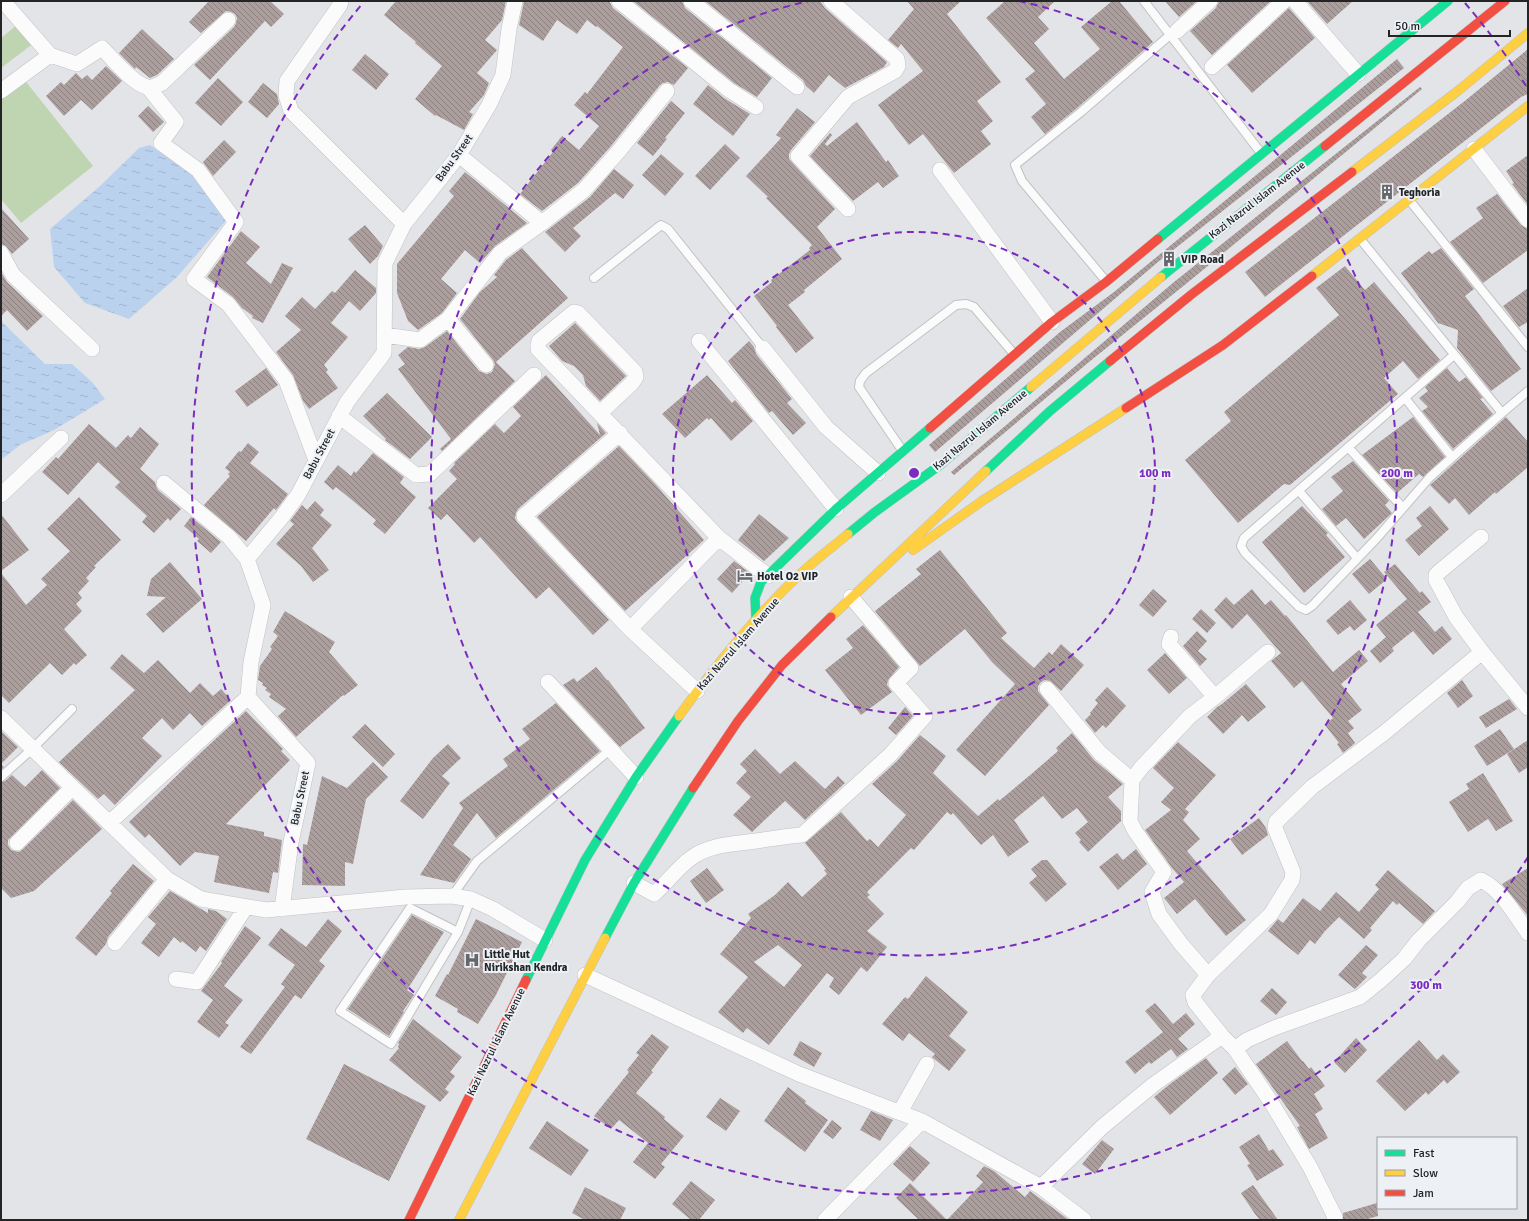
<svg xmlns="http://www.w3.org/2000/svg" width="1529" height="1221" viewBox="0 0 1529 1221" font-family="Signika,sans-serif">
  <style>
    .green { fill: #bfd5b2 }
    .water { fill: url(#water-ripples) }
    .building { fill: url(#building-back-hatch); fill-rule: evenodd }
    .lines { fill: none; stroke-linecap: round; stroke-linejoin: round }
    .lane-casing { stroke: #c0c2c4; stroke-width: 10 }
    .street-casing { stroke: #c0c2c4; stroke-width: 16 }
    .fast-casing { stroke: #c0c2c4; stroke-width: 10 }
    .slow-casing { stroke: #c0c2c4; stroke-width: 10 }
    .jam-casing { stroke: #c0c2c4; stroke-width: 10 }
    .lane { stroke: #fbfbfb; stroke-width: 8 }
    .street { stroke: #fbfbfb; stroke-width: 15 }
    .fast { stroke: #16e098; stroke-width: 9 }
    .slow { stroke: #ffcf43; stroke-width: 9 }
    .jam { stroke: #f24e42; stroke-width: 9 }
    .ring { fill: none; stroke: #7b2cbf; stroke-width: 2; stroke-dasharray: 7 5 }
    .labels { text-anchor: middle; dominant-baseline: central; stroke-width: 4; stroke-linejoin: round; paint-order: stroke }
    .street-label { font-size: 11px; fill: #222426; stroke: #edf1f6 }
    .poi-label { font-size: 11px; font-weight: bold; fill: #222426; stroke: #edf1f6; text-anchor: start }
    .centre { fill: #7b2cbf; stroke: #edf1f6; stroke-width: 2 }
    .ring-label { font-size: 12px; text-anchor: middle; font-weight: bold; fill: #7b2cbf; stroke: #edf1f6; stroke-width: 4; stroke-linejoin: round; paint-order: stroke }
  </style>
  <defs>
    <pattern id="water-ripples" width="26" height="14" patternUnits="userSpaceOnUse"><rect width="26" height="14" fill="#bbd2ef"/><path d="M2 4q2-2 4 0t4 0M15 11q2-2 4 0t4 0" fill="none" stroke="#a0b4cd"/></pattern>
    <pattern id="building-back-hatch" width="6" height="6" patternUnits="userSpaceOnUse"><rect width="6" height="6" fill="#ad9e9e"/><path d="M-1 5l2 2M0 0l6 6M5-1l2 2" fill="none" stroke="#8c8181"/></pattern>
  </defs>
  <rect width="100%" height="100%" fill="#e2e4e7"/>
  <path class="green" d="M18,24l16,19 -33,25v-30z
    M23,78l70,88 -72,57 -20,-24v-103z"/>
  <path class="water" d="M150,145l40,27 35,42v8l-48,55 -48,42 -44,-16 -31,-36 -4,-38 50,-43 39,-38z
    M1,321l44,43h27l20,18 13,17 -51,31 -34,15 -19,15z"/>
  <path class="building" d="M209,1h61l14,13 -13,13 -6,-6 -55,59 -16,-15 40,-38 2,-4 1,-5 -2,-4 -4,-2 -5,-1 -25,22 -12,-11z
    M396,1h110l-4,19 -17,20 12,10 -20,23 12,10 -5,12 -15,17 4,2 -9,16 -28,-15 -1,1 -20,-17 27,-33 -27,-23 1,-1 -32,-27z
    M524,1h85l4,7 75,60 -14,17 -6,-3 -5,1 -3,2 -49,61 -33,37 -36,28 -22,-17 33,-42 -2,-2 11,-14 17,14 20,-24 -25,-21 11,-13 2,2 36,-47 -26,-21 -1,1 -9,-7 -10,14 -20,-14 -14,21 -24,-16z
    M633,1h49l3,7 87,70 -15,19 -23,-14z
    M705,1h115l5,7 62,54 -3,5 -39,21 -16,-13 -15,18 -8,-7 -3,-6z
    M907,1h54l-14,13 54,68 -24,19 16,20 -12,10 10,13 -37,29 -31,-39 -14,11 -31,-40 45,-34 -22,-27 -3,4 -10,-8 26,-31z
    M1005,1h50l-17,16 11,12 -15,14 30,36 36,-30 -19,-22 31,-26h7l34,41 -76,66 -32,26 -14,-17 15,-13 -21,-25 10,-8 -49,-53z
    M1165,1h32l-18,16z
    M1219,1h52l-59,54 -22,-24 26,-23z
    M1307,1h46l-26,23z
    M1289,8l26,30 -63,55 -25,-28z
    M142,29l32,30 -17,16 -7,3 -14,-11 -1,2 -16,-16z
    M1528,49v45l-7,3 -256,200 -20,-25 221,-172z
    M365,54l24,20 -13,16 -24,-20z
    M1397,59l7,9 -246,194 -223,190 -6,-7 131,-113 54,-40z
    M106,66l16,15 -30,29 -11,-10 -17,16 -18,-20 15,-14 3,3 12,-12 6,6 5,-4 5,5z
    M218,78l25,24 -22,24 -26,-23z
    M263,83l14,11 2,10 -12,14 -19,-16z
    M708,85l16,13 26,16 -17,22 -40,-32z
    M1420,87l2,2 -230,190 -103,83 -135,113 -3,-3 223,-190z
    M671,101l14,12 -20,25 2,1 -14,17 -16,-13z
    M148,106l16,16 -11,10 -15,-16z
    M797,108l18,14 -24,28 -2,4v5l46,50 -18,18 25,32 -38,31 1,2 -17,13 26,33 -18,15 -20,-26 1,-1 -23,-30 18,-14 -1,-2 39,-30 -1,-2 3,-3 -46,-47 2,-1 -22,-21 35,-38 -5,-3z
    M857,122l29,40 2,-2 11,16 -16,12 -5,-6 -25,19 -43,-45 20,-23 2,2 -7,9 2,2z
    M224,140l12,12 -23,24 -10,-14z
    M725,144l15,14 -30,32 -15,-14z
    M661,154l23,20 -19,22 -23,-21z
    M1528,155v50l-16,-21 2,-1 -8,-12z
    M614,169l20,16 -11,14 -8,-6 -42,35 8,8 -16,16 -20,-20 45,-35z
    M465,172l62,51 -32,23 -15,17 -15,-13 -24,29 16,14 -15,20 -24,17 -10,-9 -11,-28v-29l57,-68 -5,-5z
    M1497,194l24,31 7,4v21l-45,33 -33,-41 33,-24 -7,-10z
    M1,208l28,31 -17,15 -6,-8 -5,-2z
    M365,225l18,21 -5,10 -8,8 -22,-25z
    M241,231l19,16 -14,16 25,21 11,-21 11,5 -30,55 -11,-5 1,-2 -11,-8 -9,-11 -26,-20z
    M522,248l46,50 -72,64 19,19 -73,70 -2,-2 11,-10 -53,-70 7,-5 -7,-9 10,-8 11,2 6,-2 22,-16 32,40 8,3 5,-2 3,-8 -2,-4 -33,-41 20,-27 17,-15 -3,-2 12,-15z
    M1441,248l33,41 -9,7 56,73 -30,22 -34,-43 1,-18 -20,-7 -37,-50 28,-22 3,3z
    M1345,266l20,24 9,-8 66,78 -22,19 -15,-18 -19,17 14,16 -108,91 -6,-1 -46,39 -53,-63 46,-39 -7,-9 115,-97 -23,-27z
    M355,270l21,18v5l-16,18 -11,-10 -18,22 17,14 -24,28 4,5 -2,2 12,16 -29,21 -6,-8 -10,-26 -17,-23 25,-22 -16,-14 17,-19 13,12 17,-18 3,2z
    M1,272l6,10 36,34 -16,15 -20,-21 -6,6z
    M1528,288v34l-9,5 -16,-21z
    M575,323l51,53 -26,25 -14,-15 -3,-11 -9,-9 -12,-5 -13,-15z
    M749,341l5,6 2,7 36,45 -5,4 19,20 -13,12 -21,-24 -3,2 -41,-52z
    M266,368l12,17 -31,22 -12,-16z
    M1447,368l12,14 7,-5 17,21 -3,1 13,15 -40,35 -31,-38 6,-4 -9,-9 9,-7 -3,-4z
    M546,375l54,60 -3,-12 9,10 -88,76 -2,4 -1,5 2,4 92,98 -16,15 -44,-48 -13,12 -56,-62 -6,6 -27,-29 -6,6 -13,-12 29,-29 -8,-8 6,-7 -1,-1 41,-39 9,9 17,-17 -8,-9z
    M707,375l25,28 3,-3 18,21 -22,20 -20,-23 -2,2 -2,-2 -22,20 -23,-24z
    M387,393l45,44 -22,22 -25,-19 1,-1 -23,-23z
    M1413,417l32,40 -22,20 -4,-3 -22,19 -35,-38z
    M1506,417l22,25v25l-32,27 -1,-2 -26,23 -14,-17 -6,6 -19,-19z
    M89,424l27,24 12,-13 3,3 9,-11 19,17 -19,25 15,13 1,4 2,4 23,19 -11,12 -2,-3 -14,15 -12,-11 5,-6 -32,-29 5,-5 -22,-20 -30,33 -26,-23 14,-15 2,2z
    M248,443l11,9 -9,11 38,31 -12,16 -2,-2 -28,33 -42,-36 26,-29 -2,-2 2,-2 -5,-4 14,-17 2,1z
    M619,446l37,39 48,55 -79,71 -88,-94z
    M373,453l31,24 -4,6 16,14 -31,37 -12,-10 3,-4 -24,-20 -16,-13 -3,3 -9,-8 14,-17 13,11 3,-5 2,2z
    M1353,461l36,40 -4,4 7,8 -28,26 -18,-21 -10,8 -14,-17 21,-18 -12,-14z
    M79,497l42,43 -27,26 2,1 -10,11 3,3 -11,12 4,5 -6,6 6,7 -18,18 23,26 -11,10 -2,-2 -12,12 -12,-12 -41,40 -8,-8v-122l25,32 21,-20 -6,-6 29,-28 -23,-22z
    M315,501l9,9 -4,5 12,10 -20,23 17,22 -16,12 -12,-16 -25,-22 18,-20 -4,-3 12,-16 5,5z
    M1302,506l26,27 -2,2 19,22 -41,36 -42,-51z
    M1430,506l19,23 -30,27 -14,-16 17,-14 -6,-8z
    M1,514l28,36 -28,21z
    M759,514l30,24 -25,23 -26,-21z
    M191,517l30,25 -10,11 -14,-12 2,-2 -15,-13z
    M940,550l67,83 -6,5 33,30 15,-16 3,3 9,-11 23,21 -23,26 -11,-10 -5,-1 -4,2 -3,4v5l11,14 -64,71 -29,-26 59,-66 -23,-22 -27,-33 -45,37 -45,-55 46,-37 -5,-5z
    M1370,559l17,20 -18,15 -17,-20z
    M734,561l16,12 -18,20 -15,-14z
    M170,562l32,37 -39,34 -17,-19 20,-17 -19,-1 4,-17z
    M1395,564l25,29 2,-2 9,11 -13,10 17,20 7,-6 10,13 -19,16 -20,-24 -21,17 2,3 -14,12 -10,-12 16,-14 -10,-12 31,-26 -23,-27z
    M1153,589l14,12 -14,16 -14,-12z
    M1252,589l13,16 6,-5 14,16 1,-1 47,57 26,-22 9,11 -27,23 21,26 -14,11 6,7 -6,5 7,10 -12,10 -6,-9 2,-1 -14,-18 8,-7 -31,-37 -8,7 -23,-27 10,-8 -34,-39 -15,15 -18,-19 12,-13 8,8z
    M1350,600l17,20 -13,11 -4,-5 -12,9 -12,-14z
    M1201,609l15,14 -9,10 -15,-14z
    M285,611l50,31 -6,10 29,33 -14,11 -1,-1 -47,42 -18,-21 8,-7 -17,-12 2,-3 -6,-4 2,-2 -5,-3 1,-2 -5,-3 2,-14 12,-17 -2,-2 8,-11 -5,-4z
    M863,625l36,42 -11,13 -1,5 5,7 -31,23 -36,-45 28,-22 -7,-9z
    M1197,631l10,10 -9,10 9,8 -7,7 -17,-20z
    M1165,653l22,25 -18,16 -22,-24z
    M122,654l22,19 14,-13 32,33 10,-10 13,13 8,-7 10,11 -29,26 -12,-13 -17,17 -11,-12 -20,20 20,18 -47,49 -11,-11 -6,5 -39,-37 76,-72 -25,-22z
    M596,667l11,13h1l37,48 -25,19 -57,-62 11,-7 3,4z
    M1462,680l11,16 -15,12 -11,-15z
    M1246,684l20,23 -18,15 -6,-7 -19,19 -16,-17 10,-10 5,-3z
    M1107,687l19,19 -20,22 -3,-3 -8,8 -10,-13 6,-6 -1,-1 8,-10 -3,-3z
    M1509,699l8,10 -31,19 -7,-11z
    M556,703l44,48 -104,87 -19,-25 -24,32 18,14 -17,24 -34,-8 43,-67 -4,-5 49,-37 -5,-7 27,-20 -8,-10z
    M905,707l8,9 -17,19 -8,-7z
    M246,711l37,38 -2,2 9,9 -64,64 38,8v4l18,4 -4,33 -5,-1 -4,21 -55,-11 5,-26 -24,-4 -15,14 -31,-32 -4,4 -16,-16 67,-65z
    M365,724l30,30 -12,13 -31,-30z
    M1500,729l14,20 -27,17 -13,-20z
    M1,731l17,16 -17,17 3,3 -3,3z
    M1072,733l22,27 29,24 -15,13 13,14v10l-33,31 -9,-10 2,-2 -6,-7 13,-11 -11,-14 -15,11 -19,-23 -29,24 15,22 -21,15 -15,-22 -12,10 -28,-32 -2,2 -4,-3 -33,38 -3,-2 -44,44 3,3 -3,2 17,17 -17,17 20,16 -20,25 -6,-5 -22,28 -10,-8 5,-9 -7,-5 -58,72 -22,-17 -4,5 -25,-21 30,-35 -28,-23 31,-36 -3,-4 27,-19 13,-13 14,15 25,-23 -3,-4 2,-1 -21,-26 36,-31 26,29 3,-2 8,8 28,-32 -34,-31 25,-23 23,-26 26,21 -13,17 45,43 20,-17 1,2 30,-25 29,-25 -2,-3zM778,945l24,20 -18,22 -30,-25z
    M1528,740v27l-9,6 -12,-19z
    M1178,742l38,33 -31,34 4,3 -6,8 17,19 -13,12 59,69 -20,16 -31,-37 -18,15 -13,-16 20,-16 -12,-14 -27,-38 26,-20 -10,-8 13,-14 -21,-20z
    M448,744l13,14 -19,18 8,7 -27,36 -23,-18 33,-43z
    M755,749l25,25 15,-13 30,28 13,-13 7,7 -40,37 -20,-19 -33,31 -19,-17 18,-18 -15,-14 11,-12 -7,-7z
    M373,762l15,15 -22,22 -13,65 -8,-2v24l-43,-1 1,-41 4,1 15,-69 25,12z
    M42,770l18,18 -52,52v5l3,5 8,2 4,-3 50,-49 29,29 -68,62 -23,7 -10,-10v-106l4,-1 7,-6 13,12z
    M1483,773l30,48 -17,10 -8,-12 -20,13 -19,-30 20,-13 -3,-5z
    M1259,818l7,10 2,7 -26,20 -12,-16z
    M1136,849l11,15 -29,26 -19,-23 18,-14 6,7z
    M1042,860h5l20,24 -21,18 -17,-19 8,-7 -6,-7z
    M133,864l21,17 -46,56 -2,7 -10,12 -21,-18 37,-45 -2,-2z
    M707,868l17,22 -18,13 -16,-22z
    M1528,868v48l-26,-32z
    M1388,870l47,41 -12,13 -24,-21 -2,2 -4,-4 -23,27 2,2 -8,9 -25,-22 -14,14 -10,13 -5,-4 -12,15 -30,-24 10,-12 5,4 20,-25 17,13 16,-19 23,20 20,-23 -4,-4z
    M170,891l38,22v-4l8,2 11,8 -21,32 -6,-5 -4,6 -14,-11 -1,2 -7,-6 -15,20 -18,-14 15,-19 -8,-7z
    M412,915l32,17 -37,58 7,5 -11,16 1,1 -15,24 -41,-27z
    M328,919l14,12 -23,30 6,5 -24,33 -6,-4 -44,59 -11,-7 45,-60 -4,-3 14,-19 -27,-20 13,-17 25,19z
    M476,919l46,23 -26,53 -18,29 -21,-12 1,-3 -23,-13 12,-22 1,1z
    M245,926l16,12 -37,48 19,14 -18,23 4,2 -10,13 -22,-16 16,-22 -12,-9 21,-28 -1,-1z
    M1366,945l12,10 -16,18 5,4 -12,12 -17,-14z
    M926,976l42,36 -19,24 17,14 -17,21 -17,-14 3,-3 -26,-21 -6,8 -21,-17 23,-27 3,2z
    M1272,988l15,14 -11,13 -16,-14z
    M1155,1003l18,21 13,-11 9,11 -17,15 10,10 -11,8 -6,-8 -20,15 -2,-2 -14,12 -10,-12 38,-30 -18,-21z
    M413,1019l49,38 -12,15 5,4 -10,13 4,3 -9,10 -51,-42 10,-12 -1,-1 1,-3 -1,-1z
    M652,1034l17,13 -18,24 2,1 -17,21 29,24 -1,2 20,17 -23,28 4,3 -10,12 -22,-17 15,-19 -29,-23 -8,9 -17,-13 35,-44 -2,-2 12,-15 -3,-2z
    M1356,1038l11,12 -22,23 -11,-11z
    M1419,1040l18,20 6,-6 17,18 -13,12 -3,-4 -16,15 -2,-3 -21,19 -29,-30z
    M800,1041l22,12 -8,14 -21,-12z
    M1287,1041l15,20h1l6,8 2,-2 14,19 -11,8 9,15 -8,5 13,24 -19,11 -12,-22 3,-1 -44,-62z
    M1206,1058l12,15 -48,42 -16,-18 16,-13z
    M344,1064l82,42 -37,75 -83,-42z
    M1235,1067l13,17 -13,11 -13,-16z
    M788,1087l18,14 -1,2 23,17 -23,32 -41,-31z
    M720,1098l20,13 -14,20 -20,-14z
    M871,1111l22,9 -13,21 -20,-11z
    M832,1120l10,8 -9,11 -10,-7z
    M547,1121l42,29 -18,26 -42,-28z
    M1259,1134l10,17 4,-2 11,16 -27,16 -10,-16 3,-1 -11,-17z
    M1102,1140l12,9 -19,25 -13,-10z
    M910,1146l20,17 -17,19 -20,-18z
    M984,1166l10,5 31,26 5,-6 39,29h-150l-23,-22 14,-15 37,37 36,-38 -7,-6z
    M691,1181l24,19 -16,20h-8l-19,-16z
    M1253,1185l25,35h-18l-5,-6 -14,-21z
    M585,1187l41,21 -6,12h-35l-13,-7z
    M1377,1203l1,13 -14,4h-21v-7z"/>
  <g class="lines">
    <defs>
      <path id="lane" d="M1144,1l117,152
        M1410,201l118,146
        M1361,240l141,173 -72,64 -53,61 -65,68 -6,4 -7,-3 -54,-54 -4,-7 3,-8 210,-183
        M594,278l67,-53 7,4 95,119
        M1106,281l-84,-100 -7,-16 66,-53 89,-77
        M1405,398l47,59
        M1502,413l26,-22
        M1348,447l55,61
        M902,450l-43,-63 1,-6 6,-8 90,-68 10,-1 8,3 40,47
        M1299,491l58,67
        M1,777l31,-28 40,-40
        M452,896l25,-35 134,-112
        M458,932l-48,-24 -70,103 51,33 67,-112 13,-33"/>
      <path id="street" d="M341,1l-1,4 -53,76 -1,14 5,16 113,113
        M619,1l110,89 27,17
        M691,1l106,86
        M831,1l66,58 1,7 -3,5 -47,26 -50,59 50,53
        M1295,1l63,73
        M1177,31l33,-30
        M50,55l27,9 25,-16c11,11 30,35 45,39 5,1 10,-2 15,-4l66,-63
        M1212,67l72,-66
        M148,87l28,35 -15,21 37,27 38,52 -42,57 34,25 58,76 30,80
        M1,91l49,-36 -47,-54
        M1474,149l54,71
        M459,155l83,68 42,-33 34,-38 49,-61
        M940,170l112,152
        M1,253l12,22 79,74
        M448,319l38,46
        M384,335l36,5 28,-21 52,-66 42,-30
        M699,341l137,168
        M763,348l63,79 52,46
        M600,413l32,-30 4,-6 -1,-5 -57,-59 -4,-1 -35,29 -1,4v4l181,189 49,38
        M339,416l77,59 14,-1 104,-99
        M620,433l-96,83 106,113 67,62
        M164,483l65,54 18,22
        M1,495l60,-57
        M1481,537l-42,35 -3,3v5l20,37 26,35
        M630,629l89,-91
        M1171,637l-2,7 46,53
        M548,682l88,95
        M1047,689l53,64 32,27
        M1,718l166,161 34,20 65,11 140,-13 46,-1 19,3 22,10 52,31
        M109,823l139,-126
        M17,843l55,-55
        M634,883l20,11c13,-11 23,-26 37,-36 19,-14 43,-14 65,-17 15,-2 30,-5 46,-6l88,-80 35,-39 -29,-33 15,-15 -60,-71
        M282,909l9,-67 17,-79 -60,-66 3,-35 12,-57 -16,-46 35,-42 16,-22 49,-93 37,-49 1,-90 19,-39 55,-69 30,-50 14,-30 6,-46 6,-28
        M115,943l52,-64
        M585,975l214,99 123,47 119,66 43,33
        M1208,975l-27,-31 -22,-30 -7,-22 12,-20 -29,-41 -5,-10 2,-41 9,-12 49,-52 25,-19 53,-45
        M176,979l21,3 49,-75
        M1235,1049l12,-9 27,-12 86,-31 21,-17 23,-21 15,-19 38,-38 11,-14 13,-8c21,10 34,35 47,53
        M900,1112l27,-48
        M1041,1187l61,-60 51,-42 69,-49
        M825,1220l97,-99
        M1334,1220l1,-3 -25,-50 -39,-65 -36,-53 -13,-13 -27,-34 -2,-7 15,-20 63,-61 21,-34 1,-8 -18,-44 1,-6 36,-35 72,-54 98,-81 46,56"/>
      <path id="fast" d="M1158,239l290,-238
        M1161,277l164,-131
        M986,471l64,-60 60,-50
        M848,534l27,-22 65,-47 91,-78
        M756,620l-1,-22 6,-16 75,-73 94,-81
        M605,938l29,-55 59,-95
        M526,980l59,-120 51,-83 43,-61"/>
      <path id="slow" d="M1352,172l107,-82 69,-57
        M1312,276l216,-170
        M1031,387l130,-110
        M913,550l69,-49 144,-93
        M831,617l155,-146
        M679,716c34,-47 74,-97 116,-137 16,-16 35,-30 53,-45
        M459,1220l146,-282"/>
      <path id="jam" d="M1325,146l180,-145
        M1110,361l82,-67 160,-122
        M1126,408l97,-63 89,-69
        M930,428l122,-106 54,-40 52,-43
        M693,788l45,-67 44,-56 49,-48
        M409,1220l117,-240"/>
    </defs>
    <use href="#lane" class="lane-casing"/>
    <use href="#street" class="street-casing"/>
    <use href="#fast" class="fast-casing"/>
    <use href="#slow" class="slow-casing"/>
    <use href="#jam" class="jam-casing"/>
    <use href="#lane" class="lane"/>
    <use href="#street" class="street"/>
    <use href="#fast" class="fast"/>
    <use href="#slow" class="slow"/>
    <use href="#jam" class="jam"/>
  </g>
  <g class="ring">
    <circle cx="914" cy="473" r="241"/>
    <path d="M1019 1A483 483 0 1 1 809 1"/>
    <path d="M1528 857A724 724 0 1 1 363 3M1465 3A724 724 0 0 1 1528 89"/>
  </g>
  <defs>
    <symbol id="building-bare" viewBox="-9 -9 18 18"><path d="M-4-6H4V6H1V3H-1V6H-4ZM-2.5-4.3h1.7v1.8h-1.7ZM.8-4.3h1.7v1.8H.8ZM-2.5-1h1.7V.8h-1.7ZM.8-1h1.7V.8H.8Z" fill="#65676a" stroke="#edf1f6" stroke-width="2.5" paint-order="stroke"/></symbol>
    <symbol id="hotel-bare" viewBox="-9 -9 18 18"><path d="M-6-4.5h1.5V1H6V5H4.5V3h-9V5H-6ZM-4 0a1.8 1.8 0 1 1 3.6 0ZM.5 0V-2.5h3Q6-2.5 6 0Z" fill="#65676a" stroke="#edf1f6" stroke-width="2.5" paint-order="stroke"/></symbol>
    <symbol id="hospital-bare" viewBox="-9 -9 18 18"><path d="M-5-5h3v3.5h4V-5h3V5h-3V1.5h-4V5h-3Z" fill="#65676a" stroke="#edf1f6" stroke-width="2.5" paint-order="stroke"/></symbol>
  </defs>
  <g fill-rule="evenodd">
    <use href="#building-bare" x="1376" y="181" width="22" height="22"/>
    <use href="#building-bare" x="1158" y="248" width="22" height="22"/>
    <use href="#hotel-bare" x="734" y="565" width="22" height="22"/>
    <use href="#hospital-bare" x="461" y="949" width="22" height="22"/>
  </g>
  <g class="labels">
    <g class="street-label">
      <text transform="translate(454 158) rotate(-54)">Babu Street</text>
      <text transform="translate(1257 200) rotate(-38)">Kazi Nazrul Islam Avenue</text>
      <text transform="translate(980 430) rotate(-40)">Kazi Nazrul Islam Avenue</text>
      <text transform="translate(319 454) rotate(-62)">Babu Street</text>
      <text transform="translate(738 644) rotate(-49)">Kazi Nazrul Islam Avenue</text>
      <text transform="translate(300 798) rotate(-78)">Babu Street</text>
      <text transform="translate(496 1042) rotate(-64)">Kazi Nazrul Islam Avenue</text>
    </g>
    <g class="poi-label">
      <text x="1399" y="192">Teghoria</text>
      <text x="1181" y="259">VIP Road</text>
      <text x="757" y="576">Hotel O2 VIP</text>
      <text x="484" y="954">Little Hut<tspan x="484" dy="13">Nirikshan Kendra</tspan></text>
    </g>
  </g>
  <circle cx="914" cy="473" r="6" class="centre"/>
  <g class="ring-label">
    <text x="1155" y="477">100 m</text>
    <text x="1397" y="477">200 m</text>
    <text x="1426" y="989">300 m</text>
  </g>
  <rect width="1529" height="1221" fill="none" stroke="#222426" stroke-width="4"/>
  <rect x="1377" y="1137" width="140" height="72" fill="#edf1f6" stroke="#9c9fa3"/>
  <rect x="1385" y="1150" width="20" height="6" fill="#16e098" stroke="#9c9fa3"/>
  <text x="1413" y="1157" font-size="12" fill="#222426">Fast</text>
  <rect x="1385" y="1170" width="20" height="6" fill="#ffcf43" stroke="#9c9fa3"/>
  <text x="1413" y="1177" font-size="12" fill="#222426">Slow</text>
  <rect x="1385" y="1190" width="20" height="6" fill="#f24e42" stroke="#9c9fa3"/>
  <text x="1413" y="1197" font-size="12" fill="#222426">Jam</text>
  <path d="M1389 30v6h121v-6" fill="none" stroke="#222426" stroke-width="2"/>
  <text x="1395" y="30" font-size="12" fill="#222426" stroke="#edf1f6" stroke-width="3" paint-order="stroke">50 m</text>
</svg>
